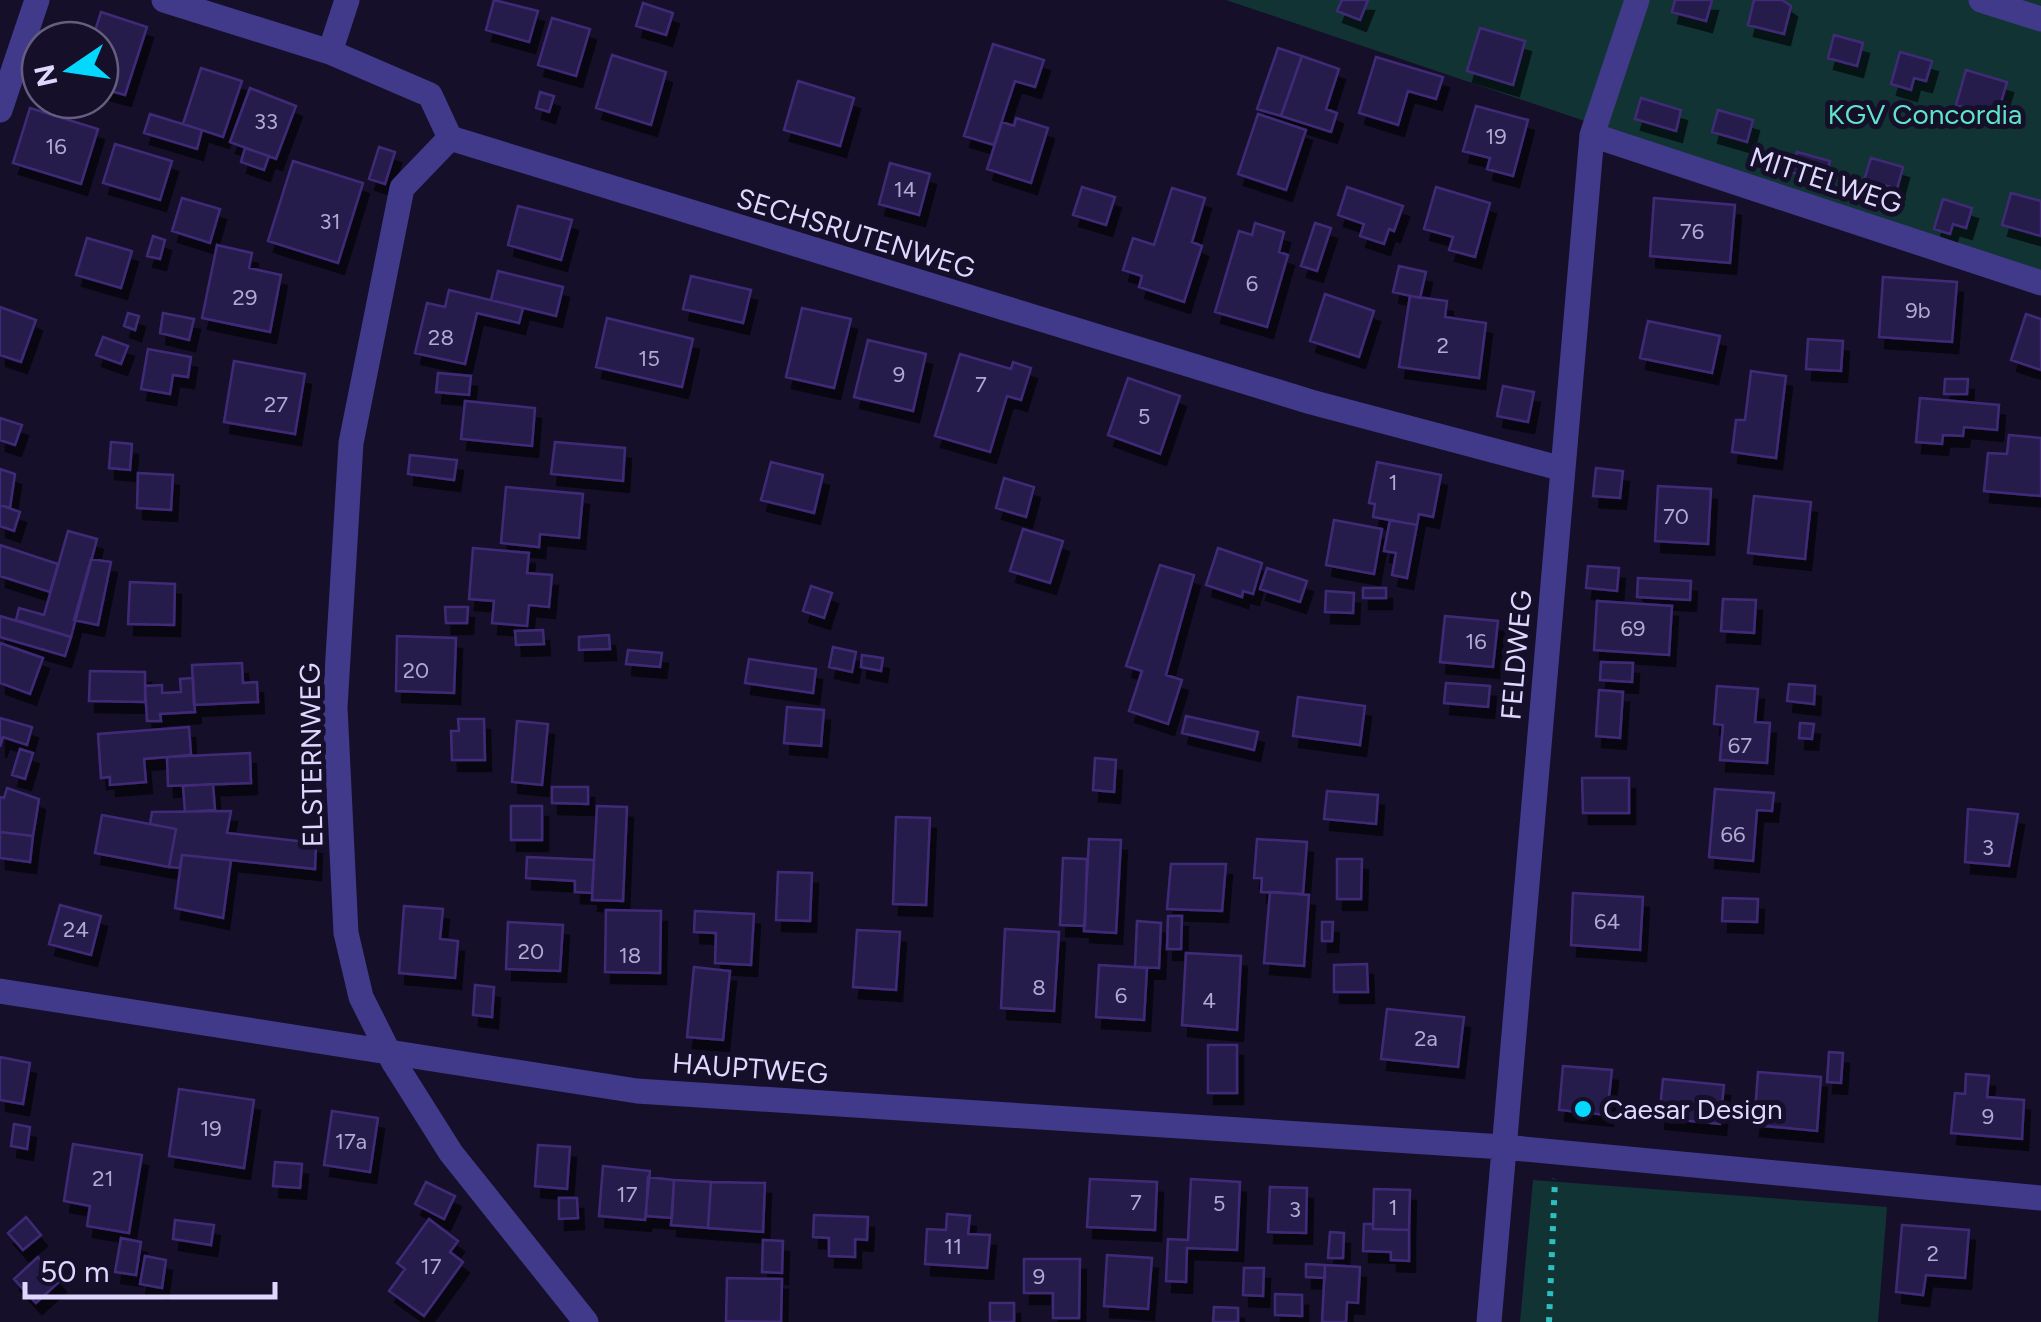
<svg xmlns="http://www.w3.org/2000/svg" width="2041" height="1322" viewBox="0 0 2041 1322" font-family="Figtree,sans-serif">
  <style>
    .green { fill: #123334 }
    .building { fill: #271b4b; stroke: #3f2c78; stroke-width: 2.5; filter: url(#shadow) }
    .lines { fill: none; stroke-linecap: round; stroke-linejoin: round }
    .path { stroke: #2cbfbe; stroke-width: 6; stroke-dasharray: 5 8; stroke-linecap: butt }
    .minor { stroke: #41398a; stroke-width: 25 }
    .poi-dot { fill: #04d8ff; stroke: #150f29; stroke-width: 4 }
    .labels { text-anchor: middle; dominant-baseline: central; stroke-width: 10; stroke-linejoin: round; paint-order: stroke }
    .number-label { font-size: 22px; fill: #b0a9d2 }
    .park-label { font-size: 28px; fill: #5fe4ca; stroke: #150f29 }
    .street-label { font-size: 28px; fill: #ded8ff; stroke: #150f29 }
    .poi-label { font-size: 28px; fill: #ded8ff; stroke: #150f29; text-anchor: start }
  </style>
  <defs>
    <filter id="shadow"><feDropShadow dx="6" dy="11" stdDeviation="0" flood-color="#0009"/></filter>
  </defs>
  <rect width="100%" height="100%" fill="#150f29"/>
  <path class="green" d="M1226,0h815v275z
    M1533,1180l354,27 -9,115h-358z"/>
  <path class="building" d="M494,0l44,11 -9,31 -43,-12z
    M1342,0h26l-8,20 -23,-9z
    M1675,0h37l-6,21 -34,-9z
    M1754,0h28l9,6 -7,28 -36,-9z
    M643,3l30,10 -7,22 -30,-9z
    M101,12l46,15 -22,68 -25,-7v-48h-8z
    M552,18l38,11 -14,47 -38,-11z
    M1480,28l45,13 -12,44 -46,-14z
    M1834,35l29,8 -6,23 -29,-8z
    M993,44l51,16 -9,27 -20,-6 -21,64 -30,-9z
    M1278,48l24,8 -21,60 -24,-7z
    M1900,52l32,9 -6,20 -12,-3 -3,12 -20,-6z
    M612,55l54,17 -15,53 -55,-17z
    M1302,56l37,13 -13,40 11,4 -6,19 -50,-16z
    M1376,57l67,20 -7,22 -28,-8 -10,34 -39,-12z
    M201,68l41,13 -19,56 -40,-13z
    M1966,70l41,12 -10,34 -41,-11z
    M798,81l56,17 -14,48 -56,-16z
    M250,88l46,18 -20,53 -46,-17z
    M540,92l14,4 -5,16 -13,-4z
    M1641,98l40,12 -5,21 -41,-12z
    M1476,106l52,14 -15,56 -26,-7 3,-11 -27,-7z
    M30,108l68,21 -17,55 -68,-21z
    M1718,110l35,10 -6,22 -35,-10z
    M150,114l52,16 -5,19 -53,-16z
    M1258,114l48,16 -20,60 -48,-16z
    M1016,118l32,10 -17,55 -44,-14 15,-47 12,4z
    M115,144l57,17 -12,39 -57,-17z
    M379,147l16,5 -10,32 -16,-5z
    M245,148l24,8 -5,14 -23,-8z
    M1797,152l33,9 -6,21 -33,-10z
    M1871,158l32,9 -6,22 -19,-6 -3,10 -14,-3z
    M293,161l70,22 -25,80 -70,-22z
    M890,163l40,11 -11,41 -40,-11z
    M1082,187l33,10 -9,28 -33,-10z
    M1347,187l56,19 -9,25 -5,-2 -5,15 -24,-8 4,-12 -26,-9z
    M1436,187l54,16 -15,54 -26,-7 4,-13 -29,-8z
    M1172,188l33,10 -13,44 10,4 -18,56 -45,-15 3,-11 -19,-6 10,-32 21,7z
    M2011,193l30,8v35l-39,-11z
    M182,198l38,11 -10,34 -38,-12z
    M1654,198l81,7 -5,58 -80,-7z
    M1943,199l29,9 -6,20 -13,-4 -3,10 -16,-5z
    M518,206l54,14 -11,40 -53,-15z
    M1255,223l29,9 -5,20 9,3 -21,72 -52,-15 24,-81 13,4z
    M1315,223l16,5 -14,43 -16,-5z
    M153,236l12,4 -5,19 -13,-3z
    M87,238l45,13 -11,37 -45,-13z
    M217,245l35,8 -3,15 32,7 -11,57 -68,-14z
    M1399,266l27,6 -6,26 -27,-6z
    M498,271l65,16 -7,29 -65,-16z
    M691,276l60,14 -8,33 -60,-14z
    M1883,277l74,5 -5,60 -73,-5z
    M449,290l74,18 -4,15 -42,-10 -12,51 -50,-11 12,-50 18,4z
    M1325,294l49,17 -15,46 -49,-16z
    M1410,296l37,5 -2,16 41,6 -7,55 -80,-11z
    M0,307l36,13 -15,42 -21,-7z
    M802,308l49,11 -17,69 -48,-11z
    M128,313l11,3 -4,14 -11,-4z
    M163,313l31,6 -5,21 -29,-7z
    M2026,314l15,5v51l-30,-10z
    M607,318l86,21 -11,48 -86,-20z
    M1648,321l72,15 -8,37 -72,-15z
    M103,337l25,9 -7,18 -25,-9z
    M1808,339l35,2 -2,30 -35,-2z
    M868,340l58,14 -13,57 -59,-14z
    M148,349l43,8 -3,20 -15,-2 -3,19 -29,-5z
    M960,354l51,15 2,-7 18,6 -10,32 -14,-4 -17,56 -55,-16z
    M234,361l71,13 -10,60 -71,-12z
    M1751,371l35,5 -10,82 -44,-6 4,-32h9z
    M438,373l33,3 -2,19 -33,-3z
    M1128,378l52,18 -20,58 -52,-19z
    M1945,379h23l-1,15h-23z
    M1503,386l31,6 -6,30 -31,-6z
    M1920,398l79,7 -2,25 -33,-3 -1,9 -20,-1 -1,9 -26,-2z
    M465,401l70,7 -3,38 -71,-7z
    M0,418l22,7 -7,20 -15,-5z
    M2009,435l32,3v58l-57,-5 4,-38 19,1z
    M111,442l21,2 -2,26 -21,-2z
    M555,442l70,6 -2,33 -72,-7z
    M410,455l47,5 -3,20 -46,-6z
    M771,462l52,13 -9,38 -53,-13z
    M1377,462l64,13 -8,42 -14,-3 -2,11 -44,-8 2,-13 -6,-1z
    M1596,468l27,3 -3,27 -27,-2z
    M0,469l15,5 -5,34 -10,-3z
    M138,473l35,2 -2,35 -34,-2z
    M1004,478l30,9 -8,30 -30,-9z
    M1658,486l53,3 -3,55 -53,-3z
    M506,487l77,7 -4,44 -39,-4 -1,13 -38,-4z
    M1754,496l57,6 -6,57 -57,-6z
    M0,505l20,7 -6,19 -14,-5z
    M1334,520l48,9 -8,45 -48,-9z
    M1390,520l27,5 -10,53 -15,-3 4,-22 -12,-2z
    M1023,529l40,12 -13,42 -40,-12z
    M68,531l29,8 -26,98 -55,-17 3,-12 25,7z
    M0,545l58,19 -8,28 -50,-16z
    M473,548l56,5 -2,20 25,2 -3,32 -20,-2 -2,21 -35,-3 2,-22 -25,-2z
    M1218,548l44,15 -9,31 -10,-3 -1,6 -36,-12z
    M91,559l20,3 -13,63 -24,-5z
    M1160,565l34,10 -28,100 16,5 -14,44 -39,-13 13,-40 -16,-5z
    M1588,566l31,2 -2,23 -31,-3z
    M1267,568l40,13 -7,21 -40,-13z
    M1638,578l53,3 -1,19 -53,-3z
    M130,582l45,2 -1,41 -46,-1z
    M811,586l21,7 -8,25 -21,-7z
    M1363,588h23v10h-23z
    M1326,591l28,2 -1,20 -28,-1z
    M1723,599l33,1 -2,33 -33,-2z
    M1597,601l75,5 -3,49 -75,-5z
    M445,607h23l-1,16h-21z
    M0,616l71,21 -6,19 -65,-19z
    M1445,616l53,5 -5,46 -53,-5z
    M543,630l1,14 -28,1 -1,-14z
    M609,635l1,14 -31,1v-13z
    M397,636l59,2 -2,55 -58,-2z
    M0,643l43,15 -13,36 -30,-11z
    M833,647l23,5 -4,20 -23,-5z
    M628,650l34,3 -2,14 -34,-3z
    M862,655l21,3 -2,13 -20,-4z
    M749,659l67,10 -3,24 -68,-10z
    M1601,662l32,1 -1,19 -32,-2z
    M242,663l1,20 14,-1 1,20 -64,3 -2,-40z
    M90,671l55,1v30l-56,-1z
    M193,678l2,34 -35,2 1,7h-14l-2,-35 17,-1v8l19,-1 -1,-13z
    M1446,683l44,3 -2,21 -44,-4z
    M1789,684l26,2 -1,18 -27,-3z
    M1717,686l41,3 -3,33 15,1 -3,40 -47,-3 3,-35 -9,-1z
    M1599,690l24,2 -3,46 -24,-2z
    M1298,697l67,9 -5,39 -67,-9z
    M787,707l37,3 -3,36 -37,-3z
    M1186,716l72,16 -4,18 -72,-17z
    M0,718l32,9 -5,18 -24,-8 -3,10z
    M458,719h26l1,41h-33l-1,-29h8z
    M517,721l31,3 -6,61 -30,-3z
    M1800,723l14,1 -2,15 -13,-1z
    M189,727l2,28 -47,4 2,23 -36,3v-8l-9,1 -3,-44z
    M20,749l13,4 -8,26 -13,-4z
    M250,753l1,30 -83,3 -1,-29z
    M1095,758l21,2 -2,32 -21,-2z
    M1582,778h47v35h-46z
    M213,784l2,26 -30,2 -2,-26z
    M552,787h36v17l-36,-1z
    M7,788l32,11 -6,37 -33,-4v-35l4,1z
    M1715,789l59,4 -2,18 -15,-1 -4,51 -44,-4z
    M1327,791l51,4 -2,29 -52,-5z
    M511,806h31v34h-31z
    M597,806l30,1 -4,94 -31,-1z
    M1968,809l50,5 -9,52 -44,-4z
    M231,811l-4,22 89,10 -1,26 -133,-14 -2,13 -11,-1 7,-38 -26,-5 2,-12z
    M102,815l74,14 -7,38 -74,-14z
    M896,817l34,1 -4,87 -33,-1z
    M0,832l33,4 -3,26 -30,-4z
    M1089,839l32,1 -5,93 -32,-2z
    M1257,839l50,3 -4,52 -42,-2 1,-14h-8z
    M182,855l49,5 -8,58 -48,-10z
    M527,857l67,3 -2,33 -17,-1v-11l-49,-3z
    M1063,858l24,1 -2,67 -25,-1z
    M1337,859h25l-1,40h-24z
    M1171,864h55l-4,47 -55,-2z
    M778,872l34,1 -2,48 -34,-1z
    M1270,892l39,3 -5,71 -40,-3z
    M1573,893l70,4 -3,53 -69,-5z
    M1723,898l35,1 -1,23 -35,-1z
    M60,905l41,11 -10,39 -42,-11z
    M404,906l39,3 -3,30 18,2 -3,37 -56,-5z
    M606,910l55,1 -1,62 -55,-1z
    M695,911l59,3 -3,51 -36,-2 1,-30 -22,-1z
    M1168,916h14l-1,33h-14z
    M1137,921l24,2 -2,45 -24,-1z
    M508,922l55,3 -3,46 -54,-2z
    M1322,922h11l-1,19h-10z
    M1005,929l54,3 -5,79 -53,-3z
    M857,930l43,2 -4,58 -43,-3z
    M1186,953l55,3 -4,74 -55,-5z
    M1367,964l1,28h-34v-27z
    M1099,965l48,3 -3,52 -48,-3z
    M694,967l36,4 -7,69 -36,-3z
    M475,985l19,2 -2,30 -19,-2z
    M1387,1009l77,8 -6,50 -77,-8z
    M1208,1045h29v48h-29z
    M1829,1052l14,1 -2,30 -14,-1z
    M0,1057l30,6 -7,41 -23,-4z
    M1563,1066l49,4 -5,45 -48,-5z
    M1758,1072l63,5 -4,54 -63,-6z
    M1966,1074l23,2 -2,21 37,3 -2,39 -71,-6 4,-40 10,1z
    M1663,1079l61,6 -4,39 -61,-6z
    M179,1089l75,11 -10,68 -75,-12z
    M332,1111l46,7 -8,54 -46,-7z
    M14,1124l16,3 -3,22 -16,-3z
    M73,1144l69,11 -13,78 -42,-7 3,-20 -26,-5z
    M538,1145l32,2 -3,42 -32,-3z
    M275,1162l27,2 -2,24 -27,-2z
    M603,1166l47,5 -5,49 -46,-4z
    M648,1177l26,3 -2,38 -26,-2z
    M1090,1179l67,3 -2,48 -68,-3z
    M1191,1179l49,3 -3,68 -50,-2 -1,34 -20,-1 2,-42 20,1z
    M674,1180l37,2 -3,46 -37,-3z
    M426,1182l29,14 -11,23 -29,-15z
    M711,1182l54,1 -2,49 -55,-4z
    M1270,1187l37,1 -1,45 -38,-1z
    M1374,1189l36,1 -1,40 -36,-1z
    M559,1198h18l1,20 -19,1z
    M947,1214l23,2 -2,18 22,1 -3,33 -62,-4 2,-35 19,1z
    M814,1215l54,2 -1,23 -12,-1v18l-26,-1v-18l-16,-1z
    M26,1217l15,18 -18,15 -15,-17z
    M429,1219l29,22 -8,11 13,10 -39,54 -35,-25 16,-22 -8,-6z
    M175,1220l39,5 -3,20 -38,-6z
    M1364,1224h9v5l36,1v31l-18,-1v-8l-28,-1z
    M1902,1225l67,5 -4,48 -39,-3 -3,20 -27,-3z
    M1330,1232l14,1 -1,25h-15z
    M121,1238l20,4 -5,33 -21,-3z
    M763,1240l20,1 -1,32 -20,-1z
    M1107,1255l45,3 -4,51 -44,-3z
    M145,1256l21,4 -4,28 -22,-4z
    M38,1257l22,24 -24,22 -22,-24z
    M1024,1259h56l-1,59h-26v-25h-29z
    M1306,1264l19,1v13l-19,-1z
    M1325,1265l35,2 -2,36 -11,-1 -1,20h-24z
    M1244,1268h20l-1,28 -20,-1z
    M727,1278l55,1 -1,43 -55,-1z
    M1275,1294l27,1v21l-27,-1z
    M990,1303h24v19h-24z
    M1214,1307l24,1v14h-25z"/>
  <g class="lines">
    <path class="path" d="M1549,1322l6,-143"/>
    <path class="minor" d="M164,0l166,52 100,43 20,43 861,264 252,67
      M1981,0l60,19
      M330,52l17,-52
      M0,110l37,-110
      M1592,135l449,148
      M450,138l-48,50 -51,255 -16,264 11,226 15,64 32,64 58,92 135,169
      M0,991l637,100 866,56 538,51
      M1489,1322l103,-1187 45,-135"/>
  </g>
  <circle class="poi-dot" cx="1583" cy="1109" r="10"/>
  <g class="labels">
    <g class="number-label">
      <text x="266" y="121">33</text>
      <text x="1496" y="136">19</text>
      <text x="56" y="146">16</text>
      <text x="905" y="189">14</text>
      <text x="330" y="221">31</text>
      <text x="1692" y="231">76</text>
      <text x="1252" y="283">6</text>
      <text x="245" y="297">29</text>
      <text x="1918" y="310">9b</text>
      <text x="441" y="337">28</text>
      <text x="1443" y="345">2</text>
      <text x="649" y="358">15</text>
      <text x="899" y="374">9</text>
      <text x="981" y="384">7</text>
      <text x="276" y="404">27</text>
      <text x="1144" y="416">5</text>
      <text x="1393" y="482">1</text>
      <text x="1676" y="516">70</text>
      <text x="1633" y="628">69</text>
      <text x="1476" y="641">16</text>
      <text x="416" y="670">20</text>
      <text x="1740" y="745">67</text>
      <text x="1733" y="834">66</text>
      <text x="1988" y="847">3</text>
      <text x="1607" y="921">64</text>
      <text x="76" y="929">24</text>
      <text x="531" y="951">20</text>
      <text x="630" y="955">18</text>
      <text x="1039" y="987">8</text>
      <text x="1121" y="995">6</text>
      <text x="1209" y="1000">4</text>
      <text x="1426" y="1038">2a</text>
      <text x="1988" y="1116">9</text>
      <text x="211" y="1128">19</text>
      <text x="351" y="1141">17a</text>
      <text x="103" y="1178">21</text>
      <text x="627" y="1194">17</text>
      <text x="1136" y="1202">7</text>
      <text x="1219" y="1203">5</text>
      <text x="1393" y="1207">1</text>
      <text x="1295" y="1209">3</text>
      <text x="953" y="1246">11</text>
      <text x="1933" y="1253">2</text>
      <text x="431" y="1266">17</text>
      <text x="1039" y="1276">9</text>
    </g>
    <g class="park-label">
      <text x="1925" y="114">KGV Concordia</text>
    </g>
    <g class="street-label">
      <text transform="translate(1826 180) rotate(18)">MITTELWEG</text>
      <text transform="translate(856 233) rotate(17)">SECHSRUTENWEG</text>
      <text transform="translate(1516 655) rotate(-85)">FELDWEG</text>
      <text transform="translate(311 755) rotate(-91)">ELSTERNWEG</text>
      <text transform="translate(750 1068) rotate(4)">HAUPTWEG</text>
    </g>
    <g class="poi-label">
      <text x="1603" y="1109">Caesar Design</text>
    </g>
  </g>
  <g transform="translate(70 70) rotate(257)"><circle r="48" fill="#150f29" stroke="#655f7f" stroke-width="2.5"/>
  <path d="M0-8L18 38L0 25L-18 38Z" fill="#04d8ff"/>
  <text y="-15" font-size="28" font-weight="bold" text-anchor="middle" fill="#ded8ff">N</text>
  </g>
  <path d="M25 1282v15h250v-15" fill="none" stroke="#ded8ff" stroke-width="5"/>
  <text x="40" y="1282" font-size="30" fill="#ded8ff" stroke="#150f29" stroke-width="8" paint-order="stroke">50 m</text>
</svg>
